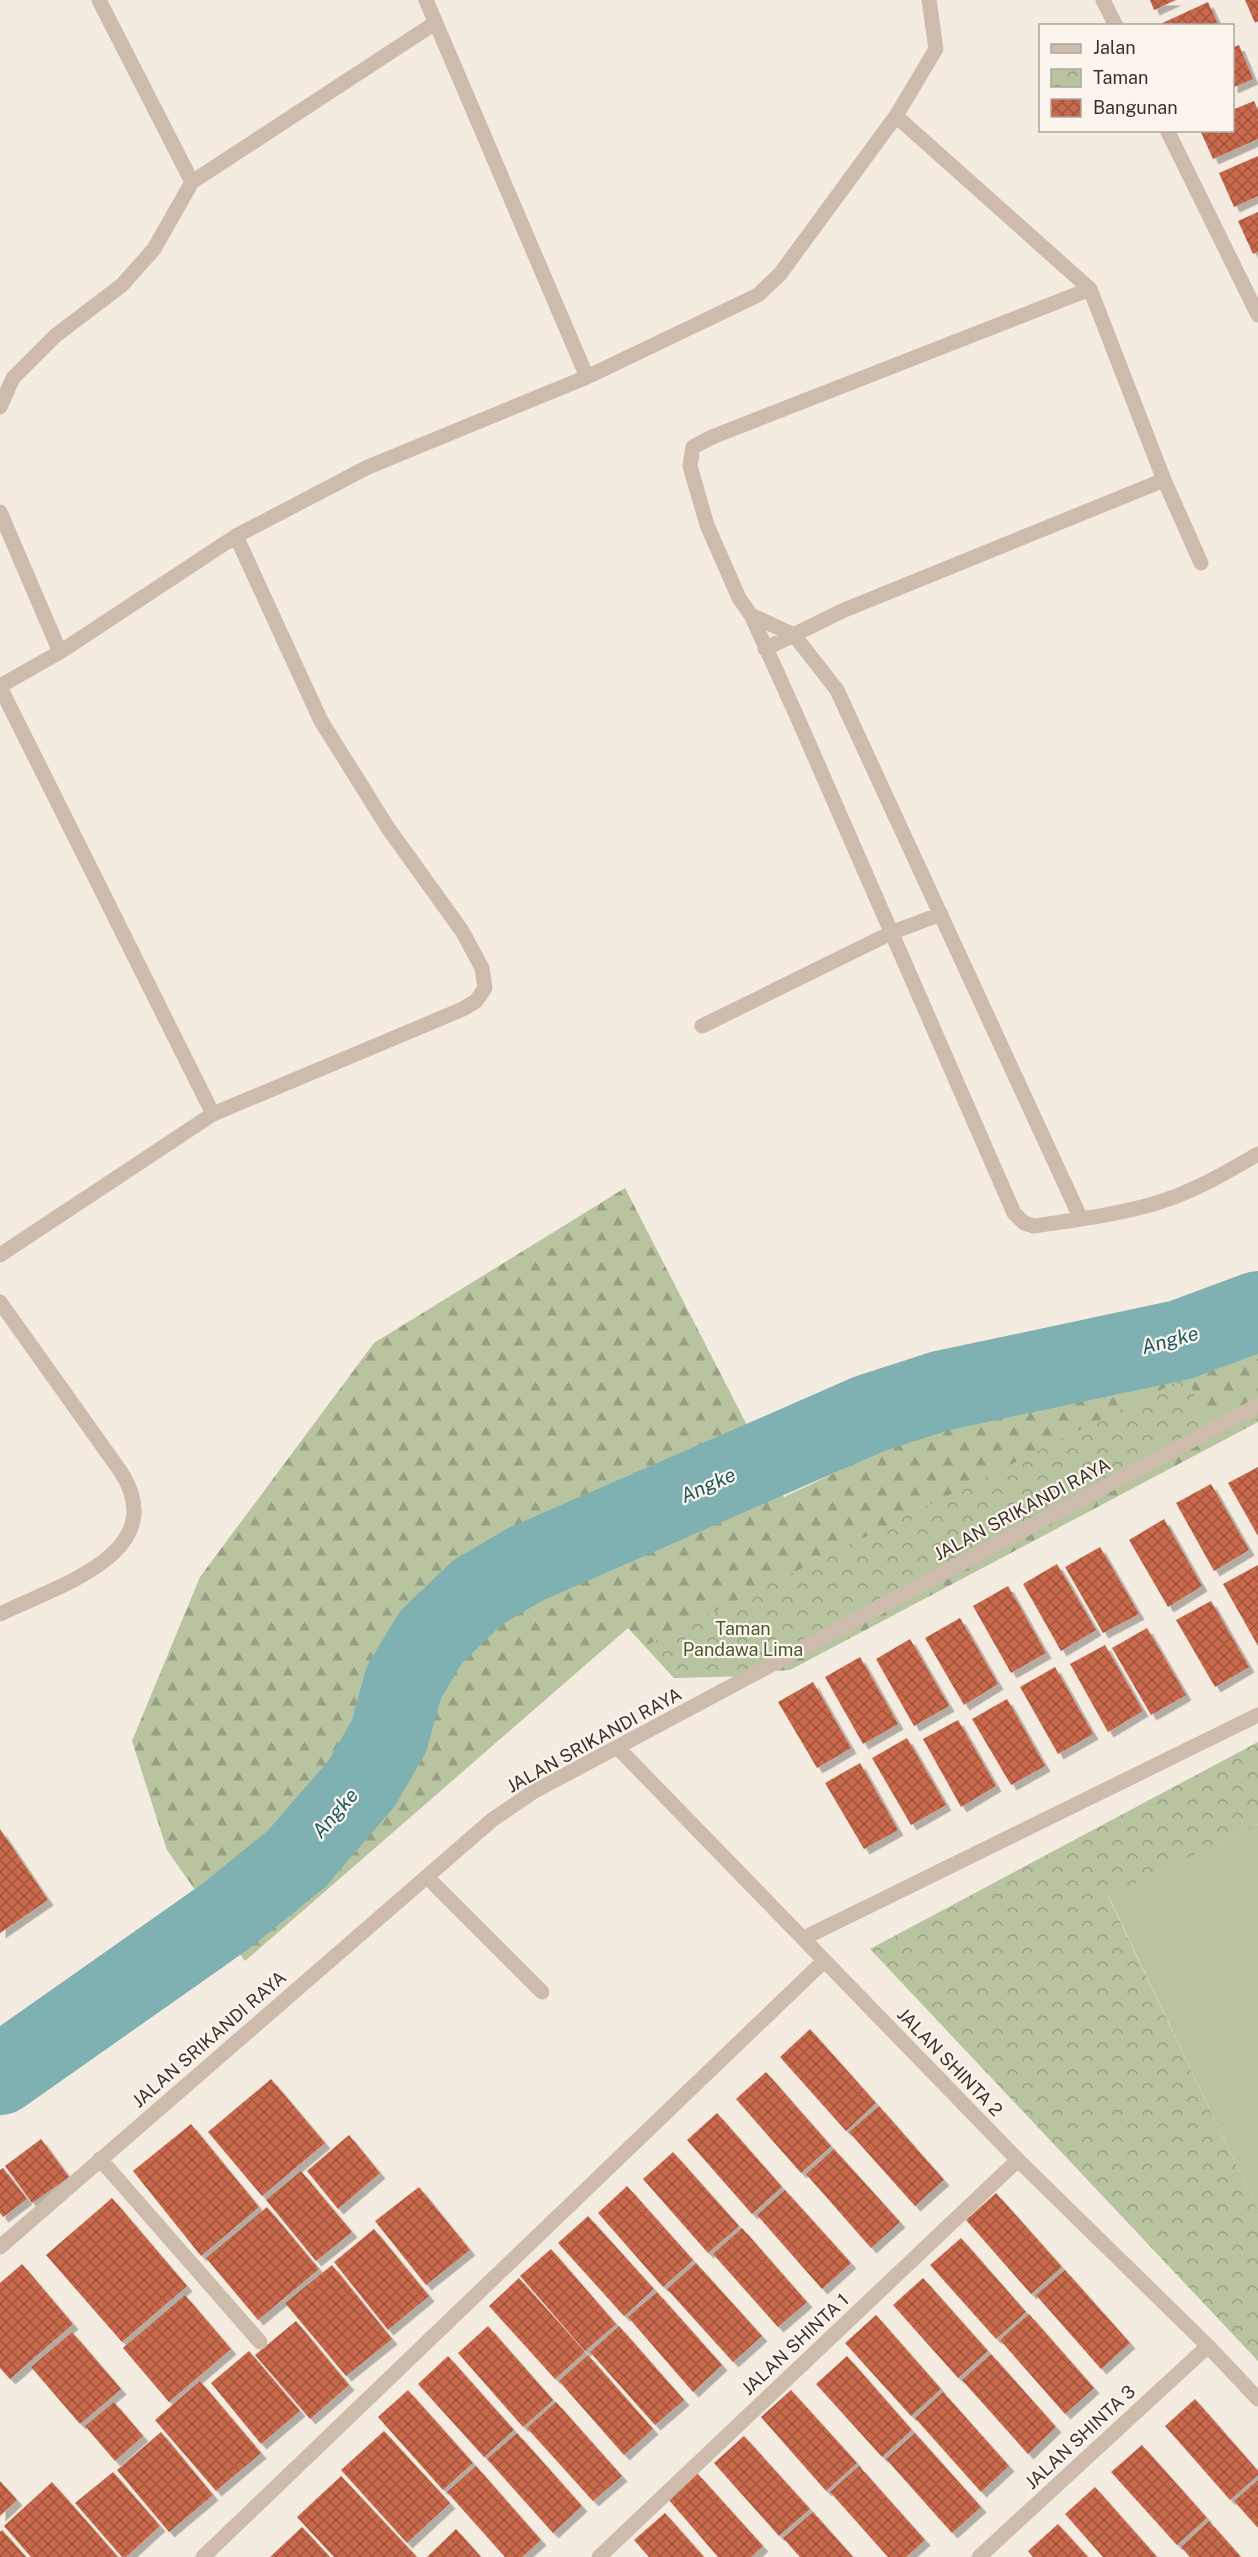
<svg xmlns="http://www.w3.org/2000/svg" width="1258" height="2557" viewBox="0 0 1258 2557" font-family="'Public Sans',sans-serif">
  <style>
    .green { fill: #b8c4a0 }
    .forest { fill: url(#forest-firs) }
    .park { fill: url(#park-crowns) }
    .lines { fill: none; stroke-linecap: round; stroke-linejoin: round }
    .river { stroke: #7fb0b2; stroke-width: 80 }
    .building { fill: url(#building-cross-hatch); filter: url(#shadow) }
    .minor { stroke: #cdbbac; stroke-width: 15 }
    .labels { text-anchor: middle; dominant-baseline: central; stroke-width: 4.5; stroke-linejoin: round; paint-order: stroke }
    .street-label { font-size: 18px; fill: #3b302b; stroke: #fbf5ee }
    .park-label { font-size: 18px; fill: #4a5a2e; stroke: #fbf5ee }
    .water-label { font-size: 20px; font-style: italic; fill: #1f5a5e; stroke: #fbf5ee }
  </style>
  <defs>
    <pattern id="forest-firs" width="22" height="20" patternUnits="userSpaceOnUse" patternTransform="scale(1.5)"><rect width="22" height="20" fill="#b8c4a0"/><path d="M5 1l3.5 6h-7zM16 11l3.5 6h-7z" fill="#97a083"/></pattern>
    <pattern id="park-crowns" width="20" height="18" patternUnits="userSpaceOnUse" patternTransform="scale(1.5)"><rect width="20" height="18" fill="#b8c4a0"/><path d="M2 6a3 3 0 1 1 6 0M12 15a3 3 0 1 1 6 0" fill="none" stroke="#97a083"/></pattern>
    <pattern id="building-cross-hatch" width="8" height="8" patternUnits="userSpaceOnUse" patternTransform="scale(1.5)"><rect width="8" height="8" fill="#c8694b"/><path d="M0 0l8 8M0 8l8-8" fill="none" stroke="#a4573f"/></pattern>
    <filter id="shadow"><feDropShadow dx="5.5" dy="5.5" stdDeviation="0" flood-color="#0004"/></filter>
  </defs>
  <rect width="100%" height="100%" fill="#f4ebe1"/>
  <path class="green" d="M1258,1824v387l-150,-316z"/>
  <path class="forest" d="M625,1188l159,309 474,-225v150l-468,248 -116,8 -46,-50 -383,333 -78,-111 -35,-109 68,-164 174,-234z"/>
  <path class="park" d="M1189,1376l15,58 -452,242 -78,2 -29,-32z
    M1258,1742v82l-150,72 150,315v150l-388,-412z"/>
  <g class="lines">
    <path class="river" d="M298,1857l64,-74 27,-47 15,-54 27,-45 47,-45 48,-28 343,-150 71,-23 240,-51 78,-29
      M0,2075l226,-159 74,-60"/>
  </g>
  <path class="building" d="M1150,0h26l-22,10z
    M1245,0h13v21l-3,2z
    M1208,2l11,24h-63z
    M1239,45l14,34 -21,9v-40z
    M1254,101l4,9v29l-45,20 -13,-29h32v-20z
    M1258,156v40l-24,11 -15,-34z
    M1258,212v40l-5,2 -15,-33z
    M1258,1467v69l-30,-53z
    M1211,1484l38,66 -35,21 -38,-68z
    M1164,1519l38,67 -34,21 -39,-67z
    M1100,1547l39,67 -36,19 -38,-66z
    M1057,1564l39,66 -35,21 -38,-67z
    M1258,1565v81l-35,-62z
    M1008,1586l38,67 -35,20 -38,-67z
    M1211,1601l38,66 -34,20 -39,-67z
    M960,1618l38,66 -34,21 -39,-67z
    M1147,1628l39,67 -35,20 -39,-67z
    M910,1639l39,67 -35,20 -38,-67z
    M1105,1645l38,66 -35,21 -38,-68z
    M860,1657l38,67 -35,20 -38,-67z
    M1055,1667l38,67 -35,20 -38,-67z
    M813,1682l38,66 -34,20 -39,-66z
    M1007,1699l38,67 -34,19 -39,-66z
    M958,1720l38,66 -35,21 -38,-68z
    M907,1738l39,67 -35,20 -39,-67z
    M860,1763l38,67 -34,19 -39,-66z
    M0,1829l48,71 -48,33z
    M810,2029l66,74 -30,28 -66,-74z
    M766,2072l65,74 -30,27 -65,-74z
    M271,2079l54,64 -63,53 -54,-64z
    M879,2106l65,74 -29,26 -66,-74z
    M717,2113l65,74 -30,27 -65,-74z
    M191,2124l68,83 -58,49 -68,-85z
    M349,2135l31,38 -42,36 -31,-38z
    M41,2139l28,38 -37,26 -27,-37z
    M834,2149l66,73 -29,26 -65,-74z
    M673,2152l66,74 -31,27 -65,-74z
    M3,2168l24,31 -24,18 -3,-4v-43z
    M301,2171l51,61 -36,29 -50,-61z
    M627,2186l66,74 -30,27 -65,-74z
    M419,2187l51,63 -44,35 -51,-64z
    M785,2190l66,73 -29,26 -65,-74z
    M996,2193l66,74 -31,27 -65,-74z
    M112,2198l75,88 -65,56 -76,-87z
    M267,2207l52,62 -61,51 -52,-62z
    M588,2216l66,73 -30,27 -66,-73z
    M742,2228l65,74 -29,25 -65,-73z
    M374,2229l55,67 -41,34 -54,-68z
    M961,2238l65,74 -30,27 -66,-74z
    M551,2249l65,75 -31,27 -65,-75z
    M696,2263l66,73 -29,26 -66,-73z
    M22,2264l51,60 -63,55 -10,-11v-85z
    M332,2265l60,74 -46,37 -61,-73z
    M1065,2270l65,73 -29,26 -65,-74z
    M519,2278l66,74 -30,27 -66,-73z
    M923,2278l65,73 -30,27 -65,-73z
    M657,2292l65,73 -29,27 -65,-75z
    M185,2295l46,54 -62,53 -46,-54z
    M1029,2314l65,74 -29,26 -65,-74z
    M876,2315l65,74 -30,27 -66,-73z
    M296,2321l53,64 -39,34 -55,-64z
    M488,2326l65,74 -30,27 -65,-74z
    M619,2326l65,74 -29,25 -65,-73z
    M72,2332l49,57 -41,35 -49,-57z
    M249,2351l51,60 -39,33 -50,-61z
    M991,2354l65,73 -28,27 -66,-74z
    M588,2355l65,74 -29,26 -65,-74z
    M448,2356l66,74 -30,27 -66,-73z
    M847,2356l65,74 -30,27 -66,-73z
    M200,2381l61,72 -45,38 -61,-71z
    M408,2390l65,73 -30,27 -65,-73z
    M791,2390l66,73 -31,28 -65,-74z
    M943,2392l66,74 -28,26 -66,-74z
    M1195,2399l63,72v4l-28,25 -65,-74z
    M114,2402l29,34 -28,25 -30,-35z
    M556,2402l66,74 -29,25 -66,-73z
    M384,2431l66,72 -43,40 -66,-73z
    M161,2432l52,63 -44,37 -52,-62z
    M517,2433l65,73 -29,27 -66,-74z
    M915,2433l66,74 -29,26 -66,-74z
    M744,2436l66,73 -31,27 -65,-73z
    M1142,2445l65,73 -30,27 -66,-73z
    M476,2466l65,74 -19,17h-17l-58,-65z
    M859,2466l66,74 -19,17h-18l-58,-65z
    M113,2472l47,54 -34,31h-4l-47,-54z
    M697,2473l66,73 -12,11h-33l-50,-58z
    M341,2476l76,81h-83l-37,-40z
    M1258,2480v48l-24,-27z
    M0,2481l17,19 -17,16z
    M52,2482l66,75h-87l-27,-31z
    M1095,2487l62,70h-54l-38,-43z
    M813,2512l40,45h-53l-17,-19z
    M665,2513l39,44h-55l-15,-17z
    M1209,2521l32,36h-51l-9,-10z
    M1058,2524l30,33h-55l-5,-6z
    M302,2527l28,30h-60z
    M456,2529l25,28h-54z
    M2,2530l24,27h-26v-25z"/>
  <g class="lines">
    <path class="minor" d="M99,0l93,182
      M426,0l161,377
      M1103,0l13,26
      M896,116l194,173 74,191 37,83
      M1167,130l91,185
      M1090,289l-378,148 -19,10 -3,19 17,59 32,73 12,17 44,97 219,501 10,10 10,3c40,-6 81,-11 119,-22 37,-10 72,-31 105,-50
      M0,407l13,-29 42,-42 67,-51 32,-36 38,-67 243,-159
      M0,512l60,140
      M751,615l43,20 43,55 244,529
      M765,649l77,-38 322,-131
      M0,686l60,-34 176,-116 132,-69 219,-90 171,-82 22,-21 116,-158 40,-67 -7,-49
      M0,687l213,427
      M702,1026l191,-94 48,-18
      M0,1255l213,-141 250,-105 13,-8 9,-13 -3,-20 -20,-37 -74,-103 -67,-107 -85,-185
      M0,1302l121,170c52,82 -65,114 -121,142
      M618,1748l400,412 190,186 50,53
      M427,1877l115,115
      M804,1938l454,-223
      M100,2159l160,183
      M0,2247l492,-427 41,-28 725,-387
      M203,2557l621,-596
      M599,2557l419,-397
      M979,2557l229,-211"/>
  </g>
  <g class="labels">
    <g class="street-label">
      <text transform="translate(1022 1509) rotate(-28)">JALAN SRIKANDI RAYA</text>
      <text transform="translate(594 1740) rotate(-29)">JALAN SRIKANDI RAYA</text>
      <text transform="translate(209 2039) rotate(-41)">JALAN SRIKANDI RAYA</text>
      <text transform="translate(950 2062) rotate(46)">JALAN SHINTA 2</text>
      <text transform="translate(795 2344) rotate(-43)">JALAN SHINTA 1</text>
      <text transform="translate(1080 2437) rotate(-43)">JALAN SHINTA 3</text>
    </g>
    <g class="park-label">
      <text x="743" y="1628">Taman<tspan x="743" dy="21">Pandawa Lima</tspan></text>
    </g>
    <g class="water-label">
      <text transform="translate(1170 1340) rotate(-15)">Angke</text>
      <text transform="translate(708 1485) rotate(-24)">Angke</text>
      <text transform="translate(335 1813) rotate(-49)">Angke</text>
    </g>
  </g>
  <rect x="1039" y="24" width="195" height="108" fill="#fbf5ee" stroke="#aea6a0" stroke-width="1.5"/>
  <rect x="1051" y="44" width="30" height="9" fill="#cdbbac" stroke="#aea6a0" stroke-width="1.5"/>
  <text x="1093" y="54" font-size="18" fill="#3b302b">Jalan</text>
  <rect x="1051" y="69" width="30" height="18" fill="url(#park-crowns)" stroke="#aea6a0" stroke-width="1.5"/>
  <text x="1093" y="84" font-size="18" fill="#3b302b">Taman</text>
  <rect x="1051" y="99" width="30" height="18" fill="url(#building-cross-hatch)" stroke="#aea6a0" stroke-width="1.5"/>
  <text x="1093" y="114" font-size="18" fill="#3b302b">Bangunan</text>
</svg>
